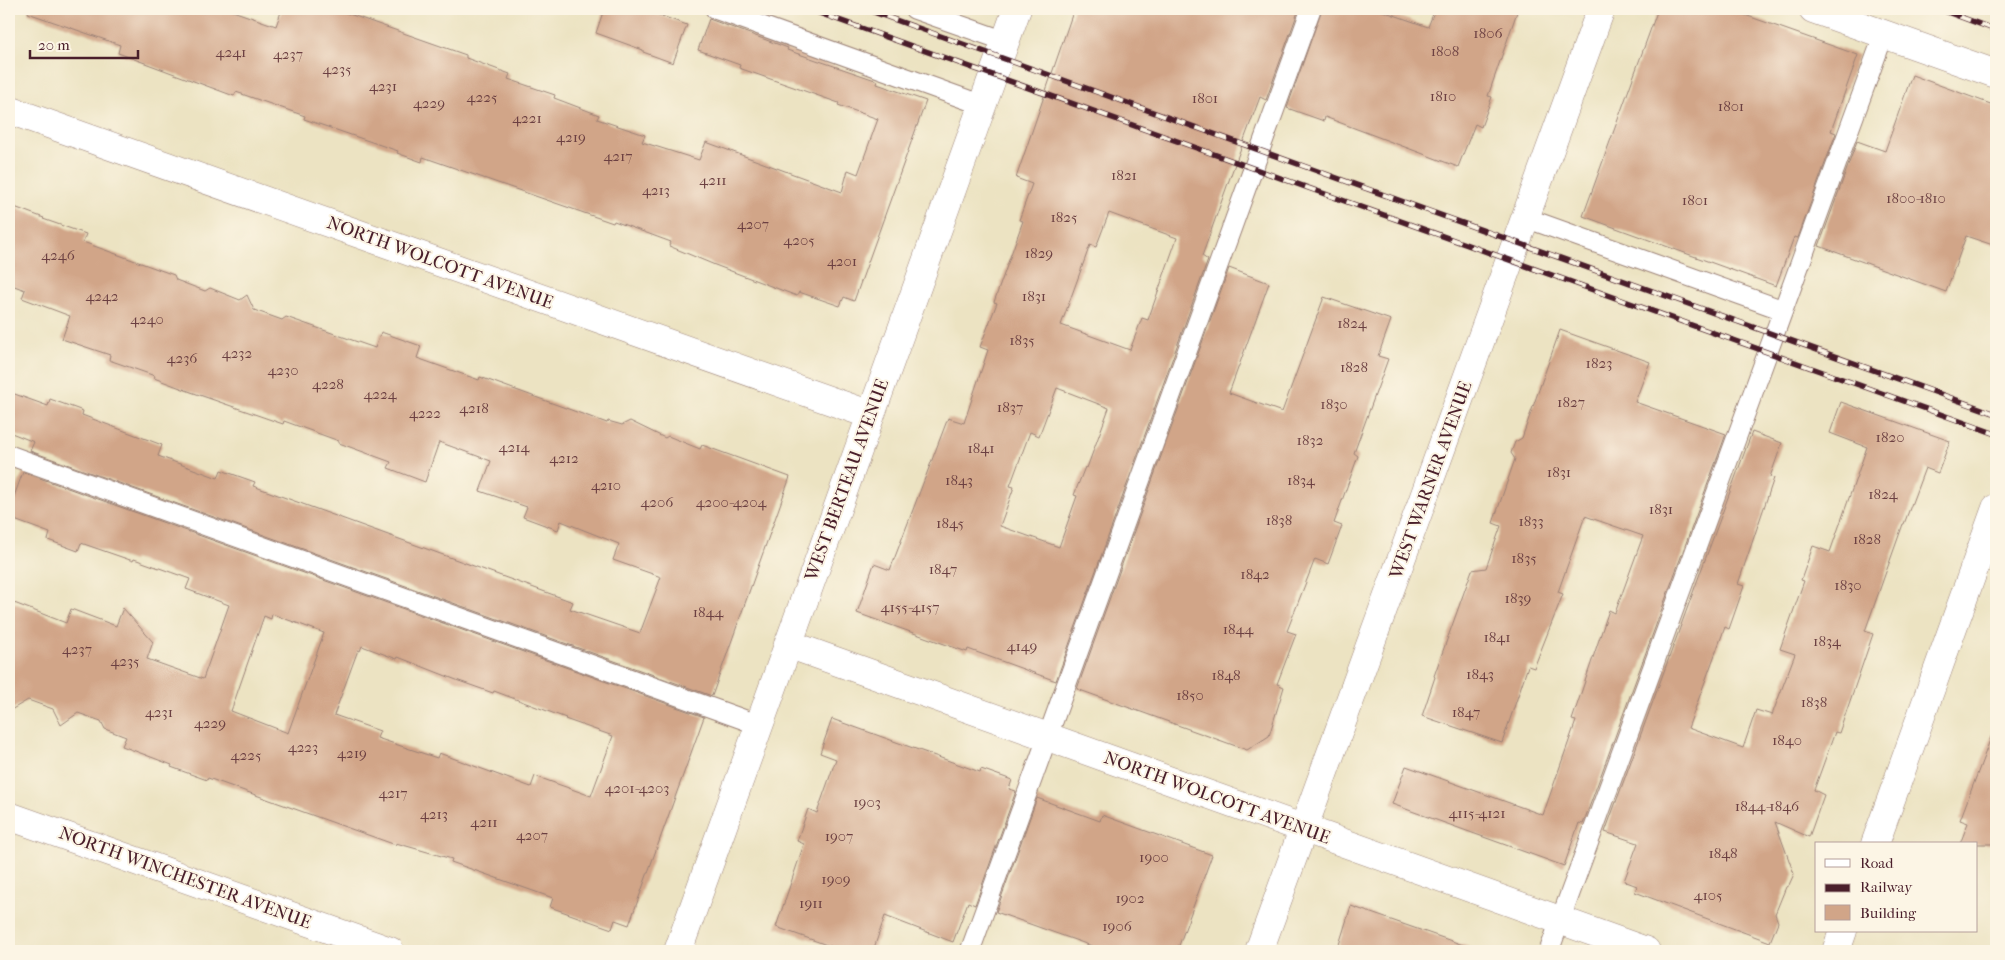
<svg xmlns="http://www.w3.org/2000/svg" width="2005" height="960" viewBox="0 0 2005 960" font-family="'IM FELL French Canon',serif">
  <style>
    .building { fill: #d1a588; fill-rule: evenodd }
    .lines { fill: none; stroke-linecap: round; stroke-linejoin: round }
    .service-casing { stroke: #9b8176; stroke-width: 21 }
    .minor-casing { stroke: #9b8176; stroke-width: 29 }
    .service { stroke: #fff; stroke-width: 19 }
    .minor { stroke: #fff; stroke-width: 28 }
    .rail-casing { stroke: #4a1f2b; stroke-width: 5.5 }
    .rail { stroke: #fcf5e5; stroke-width: 4; stroke-dasharray: 11; stroke-linecap: butt }
    .labels { text-anchor: middle; dominant-baseline: central; stroke-width: 4; stroke-linejoin: round; paint-order: stroke }
    .number-label { font-size: 15px; fill: #6c4042 }
    .street-label { font-size: 18px; fill: #4a1f2b; stroke: #fcf5e5 }
  </style>
  <rect width="100%" height="100%" fill="#fcf5e5"/>
  <filter id="ink" filterUnits="userSpaceOnUse"><feTurbulence type="fractalNoise" baseFrequency=".02" numOctaves="2"/><feDisplacementMap in="SourceGraphic" scale="10" xChannelSelector="R" yChannelSelector="G"/><feConvolveMatrix kernelMatrix="1 2 1 2 8 2 1 2 1" color-interpolation-filters="sRGB"/></filter>
  <filter id="wash" filterUnits="userSpaceOnUse"><feTurbulence type="fractalNoise" baseFrequency=".0096" numOctaves="4" result="noise"/><feDisplacementMap in="SourceGraphic" scale="20" xChannelSelector="R" yChannelSelector="G"/><feGaussianBlur stdDeviation="1.12" result="paint"/><feColorMatrix in="noise" values="0 0 0 0 0 0 0 0 0 0 0 0 0 0 0 0 0 1.4 0 .05"/><feComposite in="paint" operator="in"/></filter>
  <g filter="url(#wash)">
    <rect width="100%" height="100%" fill="#ece3c2"/>
    <g id="blocks">
      <path class="building" d="M29,9h198l49,17 6,-17h53l131,46v3l44,16 -2,5 47,16 -1,3 45,17 -2,4 48,16 -3,7 57,18 7,-18 136,50 6,-22 10,4 20,-55 -40,-14 1,-2 -100,-35 1,-3 -42,-15 11,-31 79,29 -1,2 91,31 -1,3 49,17 -72,200 -10,-4 -4,9 -41,-14 -2,4 -82,-31 -46,-19 2,-4 -57,-21 -1,2 -190,-66 -1,5 -25,-9 1,-2 -94,-32 1,-3 -69,-24 -2,4 -116,-43 2,-8 -92,-32z
        M604,9h38l45,16 -14,38 -30,-11v-2l-47,-17z
        M1074,9h225l-33,91 -6,-3 -28,75 -30,84 6,4 -152,421 -88,-32 -1,3 -110,-39 17,-49 16,6 58,-152 16,5 24,-73 -8,-3 17,-44 -3,-1 29,-81 -4,-1 13,-36 -16,-6zM1109,213l68,25 -29,82 -6,-2 -12,32 -69,-25 29,-80 6,2zM1057,388l52,20 -22,60 -2,-1 -11,28 3,1 -18,51 -59,-21 14,-39 -4,-1 20,-54 9,4z
        M1322,9h55l51,18 7,-18h83l-30,87 4,1 -11,30 -6,-3 -17,43 -133,-50 -1,4 -37,-13z
        M1658,9h70l130,46 -27,76 5,2 -38,105 -4,-1 -18,49 -193,-70z
        M1912,75l84,31v140l-30,-10 -20,56 -127,-46 38,-105 28,10z
        M9,205l35,13 -1,1 43,15 -3,8 91,33 2,5 29,11 5,-3 30,12 7,-5 7,15 28,10 4,-3 89,31 6,-16 40,14 -4,12 62,22 1,-3 127,46 1,-2 14,4 8,-4 35,17 3,-2 32,13 2,-4 88,32 -78,219 -682,-245 4,-9 -25,-10v-40l39,14 2,-7 33,12 -1,4 80,30 -4,11 60,22 3,-8 34,12 -2,4 320,116 -3,7 70,24 21,-56 -48,-17 6,-16 -58,-23 -3,9 -35,-13 4,-10 -47,-16 11,-30 -52,-19 -14,40 -37,-14 3,-6 -52,-19v-2l-55,-20 -1,3 -92,-32 -37,-14 1,-2 -46,-16 1,-5 -48,-16 8,-23 -48,-18 3,-8 -16,-6z
        M1229,268l40,15 -40,110 53,19 42,-115 67,23 -13,36 10,3 -34,94 4,3 -24,67 8,3 -14,38 -13,-5 -28,72 9,3 -19,50 7,3 -15,49 -22,14 -170,-61z
        M1560,330l90,32 -15,40 91,32 -143,390 -4,-1 -15,43 -172,-62 14,-38 137,49 33,-94 -4,-1 37,-110 6,3 28,-77 -58,-20 -27,76 5,2 -29,74 -6,-2 -26,77 -80,-27 13,-39 -1,-1 38,-106 14,-2 15,-42 -8,-3 22,-64 -4,-6 4,-11 7,-4z
        M1841,402l109,39 -12,32 -13,-5 -21,56h-1l-38,107 8,3 -34,99 -4,-1 -21,58 10,5 -15,42 -34,-15 19,52 -5,11 -3,2 -11,27 3,8 -8,20 -135,-50 2,-6 -13,-5 14,-38 -33,-11 147,-400 30,11 -12,34 4,1 -36,106 6,2 -15,43 -4,-2 -37,101 55,20 13,-38 16,5 23,-61 -15,-5 24,-68 -3,-1 12,-34 17,6 37,-105 -37,-14z
        M23,472l681,245 -75,208 -14,-5 -3,9 -62,-22 3,-9 -102,-36 1,-3 -56,-16v2l-188,-67 -1,2 -36,-13 1,-2 -50,-19 4,-9 -21,-8 -4,-8 -23,-8 -17,12 -8,-16 -25,-9 -19,11v-110l57,22 5,-14 45,17 7,-18 30,34 -6,17 56,20 26,-74 -43,-16 4,-10 -56,-20 -1,2 -52,-18 -3,8 -30,-11 2,-7 -41,-15v-8zM272,614l52,19 -36,100 -57,-22 33,-95 7,3zM362,646l35,13 1,-2 61,24 34,12 1,-2 72,27 -1,1 48,17 -22,60 -56,-20 -4,11 -92,-34 -2,5 -60,-20 3,-7 -46,-16 24,-65 2,1z
        M832,719l148,53 1,-3 31,11 -3,9 7,2 -41,114 -7,-3 -15,40 -68,-26 -12,35h-29l-68,-24 28,-83 -7,-3 11,-32 9,4 19,-54 -16,-6z
        M1993,732h3v112h-36l8,-21 -8,-3z
        M1037,798l63,23 2,-6 110,40 -35,96h-71l-110,-39z
        M1351,906l118,41 -1,4h-131z"/>
    </g>
  </g>
  <g filter="url(#ink)">
    <use href="#blocks" fill-opacity="0" stroke="#9b8176" stroke-width="1"/>
    <g class="lines">
      <defs>
        <path id="service" d="M715,9l267,96
          M914,9l91,32
          M1526,218l257,92
          M9,455l750,270
          M970,951l341,-942
          M1549,951l335,-917"/>
        <path id="minor" d="M1813,9l183,65
          M9,110l862,305
          M788,644l858,307
          M9,816l381,135
          M1875,844l121,-336
          M678,951l339,-942
          M1259,951l342,-942
          M1836,951l7,-20"/>
      </defs>
      <use href="#service" class="service-casing"/>
      <use href="#minor" class="minor-casing"/>
      <use href="#service" class="service"/>
      <use href="#minor" class="minor"/>
      <defs>
        <path id="rail" d="M808,9l1188,425
          M865,9l1131,405
          M1939,9l57,21"/>
      </defs>
      <use href="#rail" class="rail-casing"/>
      <use href="#rail" class="rail"/>
    </g>
  </g>
  <g class="labels">
    <g class="number-label">
      <text x="1488" y="33">1806</text>
      <text x="1445" y="51">1808</text>
      <text x="231" y="52">4241</text>
      <text x="288" y="54">4237</text>
      <text x="337" y="69">4235</text>
      <text x="383" y="86">4231</text>
      <text x="1443" y="96">1810</text>
      <text x="482" y="97">4225</text>
      <text x="1205" y="98">1801</text>
      <text x="429" y="103">4229</text>
      <text x="1731" y="106">1801</text>
      <text x="527" y="118">4221</text>
      <text x="571" y="137">4219</text>
      <text x="618" y="156">4217</text>
      <text x="1124" y="175">1821</text>
      <text x="713" y="180">4211</text>
      <text x="656" y="190">4213</text>
      <text x="1916" y="198">1800-1810</text>
      <text x="1695" y="200">1801</text>
      <text x="1064" y="217">1825</text>
      <text x="753" y="224">4207</text>
      <text x="799" y="240">4205</text>
      <text x="1039" y="253">1829</text>
      <text x="58" y="255">4246</text>
      <text x="842" y="261">4201</text>
      <text x="102" y="296">4242</text>
      <text x="1034" y="296">1831</text>
      <text x="147" y="319">4240</text>
      <text x="1352" y="323">1824</text>
      <text x="1022" y="340">1835</text>
      <text x="237" y="353">4232</text>
      <text x="182" y="358">4236</text>
      <text x="1599" y="363">1823</text>
      <text x="1354" y="367">1828</text>
      <text x="283" y="370">4230</text>
      <text x="328" y="384">4228</text>
      <text x="380" y="394">4224</text>
      <text x="1571" y="402">1827</text>
      <text x="1334" y="404">1830</text>
      <text x="1010" y="407">1837</text>
      <text x="474" y="408">4218</text>
      <text x="425" y="413">4222</text>
      <text x="1890" y="437">1820</text>
      <text x="1310" y="440">1832</text>
      <text x="514" y="447">4214</text>
      <text x="981" y="448">1841</text>
      <text x="564" y="458">4212</text>
      <text x="1559" y="472">1831</text>
      <text x="959" y="480">1843</text>
      <text x="1301" y="480">1834</text>
      <text x="606" y="485">4210</text>
      <text x="1883" y="494">1824</text>
      <text x="657" y="502">4206</text>
      <text x="731" y="502">4200-4204</text>
      <text x="1661" y="509">1831</text>
      <text x="1279" y="520">1838</text>
      <text x="1531" y="521">1833</text>
      <text x="950" y="523">1845</text>
      <text x="1867" y="539">1828</text>
      <text x="1524" y="558">1835</text>
      <text x="943" y="569">1847</text>
      <text x="1255" y="574">1842</text>
      <text x="1848" y="585">1830</text>
      <text x="1518" y="598">1839</text>
      <text x="910" y="607">4155-4157</text>
      <text x="708" y="612">1844</text>
      <text x="1238" y="629">1844</text>
      <text x="1497" y="637">1841</text>
      <text x="1827" y="641">1834</text>
      <text x="1022" y="646">4149</text>
      <text x="77" y="649">4237</text>
      <text x="125" y="661">4235</text>
      <text x="1480" y="674">1843</text>
      <text x="1226" y="675">1848</text>
      <text x="1190" y="695">1850</text>
      <text x="1814" y="702">1838</text>
      <text x="159" y="712">4231</text>
      <text x="1466" y="712">1847</text>
      <text x="210" y="723">4229</text>
      <text x="1787" y="740">1840</text>
      <text x="303" y="747">4223</text>
      <text x="352" y="753">4219</text>
      <text x="246" y="755">4225</text>
      <text x="637" y="788">4201-4203</text>
      <text x="393" y="793">4217</text>
      <text x="867" y="802">1903</text>
      <text x="1767" y="806">1844-1846</text>
      <text x="1477" y="813">4115-4121</text>
      <text x="434" y="814">4213</text>
      <text x="484" y="822">4211</text>
      <text x="532" y="835">4207</text>
      <text x="839" y="836">1907</text>
      <text x="1723" y="853">1848</text>
      <text x="1154" y="857">1900</text>
      <text x="836" y="879">1909</text>
      <text x="1708" y="895">4105</text>
      <text x="1130" y="898">1902</text>
      <text x="811" y="903">1911</text>
      <text x="1117" y="926">1906</text>
    </g>
    <g class="street-label">
      <text transform="translate(440 263) rotate(20)">NORTH WOLCOTT AVENUE</text>
      <text transform="translate(847 480) rotate(-70)">WEST BERTEAU AVENUE</text>
      <text transform="translate(1431 480) rotate(-70)">WEST WARNER AVENUE</text>
      <text transform="translate(1217 798) rotate(20)">NORTH WOLCOTT AVENUE</text>
      <text transform="translate(185 878) rotate(20)">NORTH WINCHESTER AVENUE</text>
    </g>
  </g>
  <rect width="2005" height="960" fill="none" stroke="#fcf5e5" stroke-width="30"/>
  <rect x="1815" y="842" width="162" height="90" fill="#fcf5e5" stroke="#b59f9b"/>
  <rect x="1825" y="859" width="25" height="8" fill="#ffffff" stroke="#b59f9b"/>
  <text x="1860" y="868" font-size="15" fill="#4a1f2b">Road</text>
  <rect x="1825" y="884" width="25" height="8" fill="#4a1f2b" stroke="#b59f9b"/>
  <text x="1860" y="892" font-size="15" fill="#4a1f2b">Railway</text>
  <rect x="1825" y="905" width="25" height="15" fill="#d1a588" stroke="#b59f9b"/>
  <text x="1860" y="918" font-size="15" fill="#4a1f2b">Building</text>
  <path d="M30 50v8h108v-8" fill="none" stroke="#4a1f2b" stroke-width="2.5"/>
  <text x="38" y="50" font-size="15" fill="#4a1f2b" stroke="#fcf5e5" stroke-width="4" paint-order="stroke">20 m</text>
</svg>
